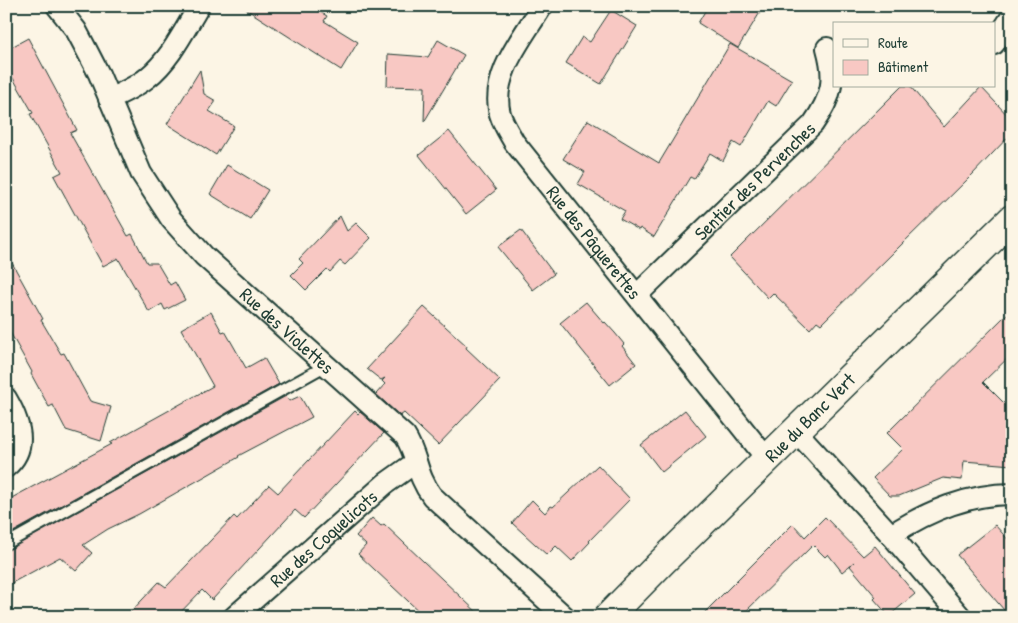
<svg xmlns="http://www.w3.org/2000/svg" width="1018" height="623" viewBox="0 0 1018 623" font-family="'Patrick Hand',sans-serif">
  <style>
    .building { fill: #f8c8c3; stroke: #1f3d34 }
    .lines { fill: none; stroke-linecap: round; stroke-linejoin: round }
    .lane-casing { stroke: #1f3d34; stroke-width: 14 }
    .street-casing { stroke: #1f3d34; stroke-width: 24 }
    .secondary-casing { stroke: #1f3d34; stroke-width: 31 }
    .lane { stroke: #fcf5e5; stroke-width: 10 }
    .street { stroke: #fcf5e5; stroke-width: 20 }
    .secondary { stroke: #fcf5e5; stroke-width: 28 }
    .labels { text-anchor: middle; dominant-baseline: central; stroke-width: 4; stroke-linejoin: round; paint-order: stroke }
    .street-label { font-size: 19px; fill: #1f3d34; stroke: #fcf5e5 }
  </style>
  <rect width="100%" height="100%" fill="#fcf5e5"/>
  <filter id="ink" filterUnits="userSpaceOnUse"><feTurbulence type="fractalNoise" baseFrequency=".02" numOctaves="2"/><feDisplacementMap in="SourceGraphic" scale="10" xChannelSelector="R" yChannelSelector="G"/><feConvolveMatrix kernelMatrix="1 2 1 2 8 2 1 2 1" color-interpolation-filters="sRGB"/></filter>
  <g filter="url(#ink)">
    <path class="building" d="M241,6h69l17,10 -3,5 34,21 -17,28z
      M708,6h56l-26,42 -40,-25z
      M611,10l26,16 -36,58 -35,-21 16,-26 8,5z
      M28,38l49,92 -7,3 58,103 4,-2 15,29h10l13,22 5,-3 10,18 -20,10 -3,-6 -13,8 -31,-54 -15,8 -49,-90 8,-4 -32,-58 3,-1 -27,-47v-16z
      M438,40l26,15 -40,67 1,-35 -38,-1 1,-32 40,3z
      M730,44l62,36 -16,26 -8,-5 -27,46 -8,-5 -10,19 -13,-8 -16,26 -4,-2 -36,60 -14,-9 -1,2 -19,-11 5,-8 -47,-27 7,-12 -22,-13 25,-39 71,43z
      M200,70l4,24 12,7 -7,10 25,15 -18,29 -49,-31z
      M902,86h8l34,41 37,-40 31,33v13l-41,43 -150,148 -4,-3 -7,8 -37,-36 -5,5 -38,-41z
      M449,131l47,59 -30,24 -47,-59z
      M227,165l41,25 -18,29 -40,-25z
      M340,216l7,15 9,-8 15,15 -26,27 -5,-4 -10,11 -3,-3 -21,21 -15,-15 12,-12 -4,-4z
      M521,230l33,44 -21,16 -35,-43z
      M6,252l37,67 -2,1 20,34 3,-1 26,48 21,6 -10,34 -35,-11 -13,-25 -4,2 -18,-33 1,-2 -26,-47z
      M586,302l18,21 1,-1 10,11 9,11 -2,2 14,18 -26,21 -50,-62z
      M424,307l43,39 -1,2 34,32 -62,65 -34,-32 -4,3 -24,-22 9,-10 -3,-3 3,-3 -4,2 -14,-11z
      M1012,309v45l-29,28 29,29v54l-48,-4 -2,19 -19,-2 -44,18h-9l-17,-18 30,-29 -16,-16z
      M211,312l11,20 3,-1 21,37 18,-10 15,26 -273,152v-35l106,-57 -2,-1 103,-57 -32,-57z
      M286,396l3,5 11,-5 12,21 -74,39 1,1 -100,57 -31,15 -25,16 9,8 -16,18 -16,-14 -54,29v-35z
      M685,410l21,26 -44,36 -21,-27z
      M355,411l3,3 2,-2 24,21 -80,85 -9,-8 -83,90 -10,-10 -26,27h-50l33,-35 7,5 68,-71 3,3 32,-34 9,8z
      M598,465l32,34 -41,42 1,1 -18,19 -16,-15 -9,9 -35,-32 20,-23 13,13 6,-7 2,1z
      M825,517l38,39 12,-10 40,48 -26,22 -15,-17 2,-2 -26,-31 4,-4 -12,10 -14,-18 -3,3 -12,-12 -73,72h-40l93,-93 12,13z
      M372,518l9,8 3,-2 98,93h-57l-67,-63 8,-9 -10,-9z
      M995,525l17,19v73h-2l-53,-62z"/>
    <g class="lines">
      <defs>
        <path id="lane" d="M6,544l321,-179"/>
        <g id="street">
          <path id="s1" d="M57,6l19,24 8,15 15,29 42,99 30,46 33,37 201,180c13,20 11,39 27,60l133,121"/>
          <path id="s2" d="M542,6c-19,32 -52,69 -42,108 3,10 9,19 14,28l253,317"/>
          <path d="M994,44l18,-28"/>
          <path d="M109,99c13,-6 27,-12 38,-21 23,-18 37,-47 52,-72"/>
          <path id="s3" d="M637,295l176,-171c19,-27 23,-44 14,-76"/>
          <path d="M6,398c13,22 23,50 0,69"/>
          <path d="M796,431l95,104 70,82"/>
          <path d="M891,535c35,-23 78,-41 121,-41"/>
          <path id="s4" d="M234,617l151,-133 31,-22"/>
        </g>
        <g id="secondary">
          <path id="s5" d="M608,617l54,-55 350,-343"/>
        </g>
      </defs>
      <use href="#lane" class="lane-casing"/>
      <use href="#street" class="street-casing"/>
      <use href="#secondary" class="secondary-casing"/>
      <use href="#lane" class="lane"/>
      <use href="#street" class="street"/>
      <use href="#secondary" class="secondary"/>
    </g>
  </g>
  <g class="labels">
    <g class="street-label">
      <text stroke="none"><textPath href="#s3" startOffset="164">Sentier des Pervenches</textPath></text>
      <text stroke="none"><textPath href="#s2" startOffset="279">Rue des Pâquerettes</textPath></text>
      <text stroke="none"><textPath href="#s1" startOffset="404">Rue des Violettes</textPath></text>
      <text stroke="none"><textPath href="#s5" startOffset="284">Rue du Banc Vert</textPath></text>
      <text stroke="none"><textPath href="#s4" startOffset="119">Rue des Coquelicots</textPath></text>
    </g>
  </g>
  <rect width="1018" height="623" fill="none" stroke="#fcf5e5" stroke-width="25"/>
  <rect x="12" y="12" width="993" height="598" fill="none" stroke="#1f3d34" stroke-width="2" filter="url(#ink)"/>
  <rect x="833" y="22" width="162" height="65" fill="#fcf5e5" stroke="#a4ab9e"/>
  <rect x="843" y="39" width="25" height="8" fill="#fcf5e5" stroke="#a4ab9e"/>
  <text x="878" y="48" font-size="15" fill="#1f3d34">Route</text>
  <rect x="843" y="60" width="25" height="15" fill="#f8c8c3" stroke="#a4ab9e"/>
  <text x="878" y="72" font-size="15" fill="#1f3d34">Bâtiment</text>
</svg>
